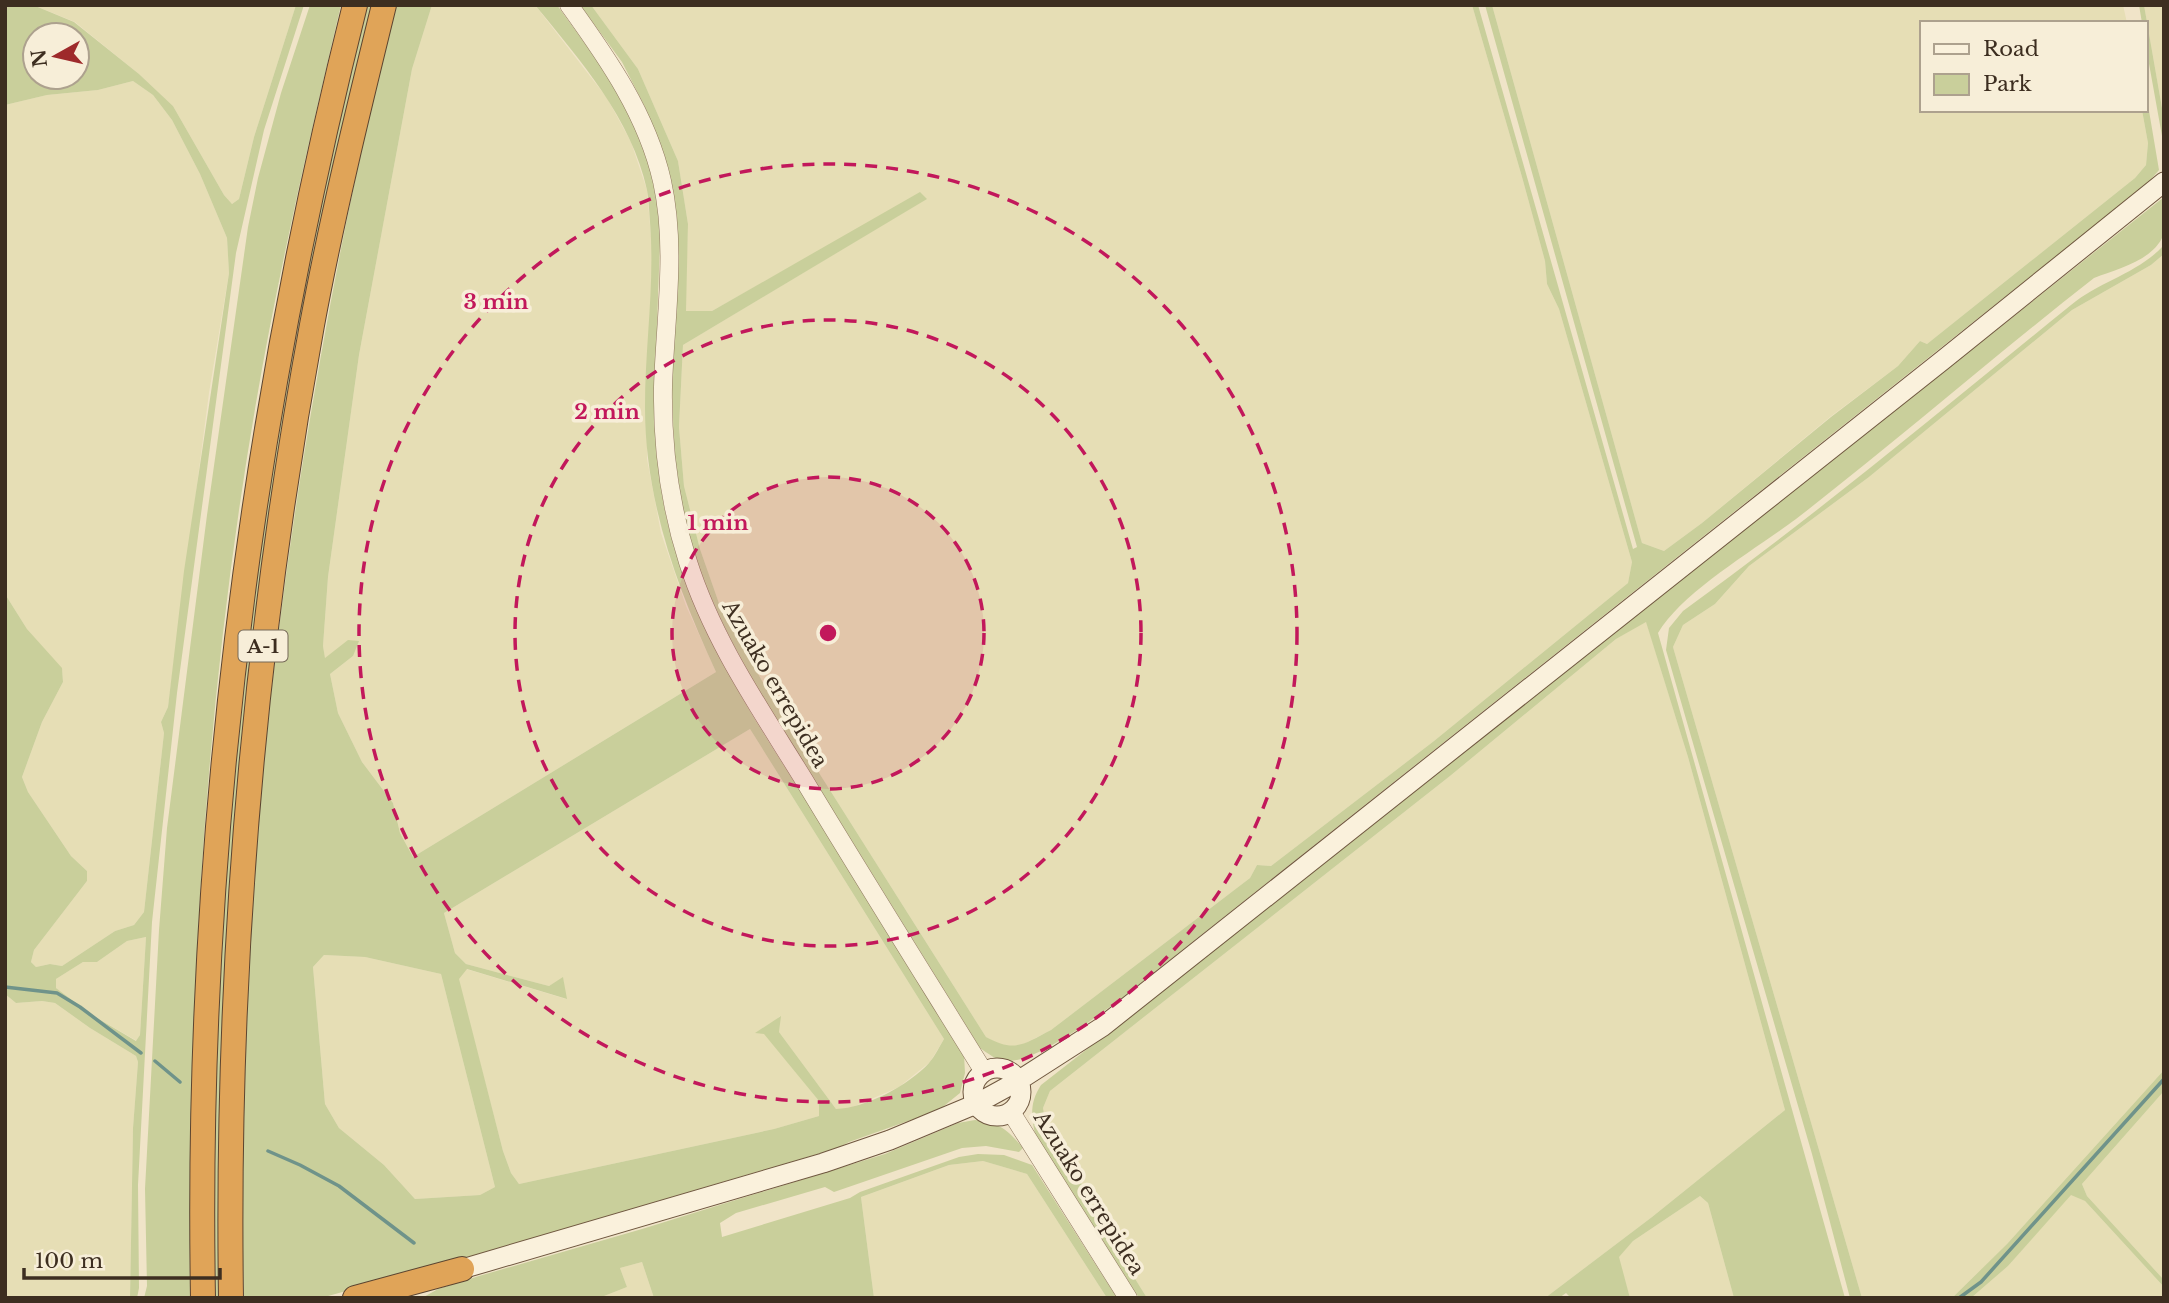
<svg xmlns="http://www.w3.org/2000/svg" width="2169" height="1303" viewBox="0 0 2169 1303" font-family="'Libre Baskerville',serif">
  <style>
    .farmland { fill: #e6deb5 }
    .green { fill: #c9cf9b; fill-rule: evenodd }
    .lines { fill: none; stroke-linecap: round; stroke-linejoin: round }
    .stream { stroke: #6f938a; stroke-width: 3.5 }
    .tertiary-casing { stroke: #8d765c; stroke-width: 19 }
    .secondary-casing { stroke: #6f573f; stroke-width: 21 }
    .motorway-casing { stroke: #5b4430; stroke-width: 26 }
    .tertiary { stroke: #faf1dc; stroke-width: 18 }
    .secondary { stroke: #faf1dc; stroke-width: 19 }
    .motorway { stroke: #e0a458; stroke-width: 24 }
    .ring { fill: none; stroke: #c2185b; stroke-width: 3.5; stroke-dasharray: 12 9 }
    .labels { text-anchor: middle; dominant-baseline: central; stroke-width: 7; stroke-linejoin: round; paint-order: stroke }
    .shield { fill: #f7eed8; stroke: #756857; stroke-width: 2 }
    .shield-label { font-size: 19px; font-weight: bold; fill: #3d2e20 }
    .street-label { font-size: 21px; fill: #3d2e20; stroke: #f7eed8 }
    .centre { fill: #c2185b; stroke: #f7eed8; stroke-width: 3.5 }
    .ring-label { font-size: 21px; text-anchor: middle; font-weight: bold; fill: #c2185b; stroke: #f7eed8; stroke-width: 7; stroke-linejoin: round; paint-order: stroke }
  </style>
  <rect width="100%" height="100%" fill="#f0e4c8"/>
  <path class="farmland" d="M33,5h263l-42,132 -15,62 -7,5 -8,-9 -51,-89 -34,-32 -64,-52z
    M432,5h103l72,93 24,44 16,48 6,70 -6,199 14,74 25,73 30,66 -303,185 -13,-24 -7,-30 -31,-41 -24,-49 -8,-39 23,-18 -28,3 -2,-13 5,-69 31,-222 53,-286z
    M591,5h881l50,172 23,84 2,23 12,25 73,253 -4,21 -194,158 -163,125 -14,-1 -7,13 -199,152 -33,17 -17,-2 -15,-8 -213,-337 -52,-91 -21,-60 -16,-63 -5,-59 4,-82 243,-146 -111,54 -103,58h-27l3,-87 -10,-63 -40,-92z
    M1492,5h631l4,18h-205v87h220l6,33 -2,22 -11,13 -208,166 -7,-3 -22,25 -68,51 -128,106 -38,28 -22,-8z
    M2144,5h20l-2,103z
    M133,81l20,14 19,25 28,54 27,64 2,35 -20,120 -41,314 -7,15 3,11 -20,179 -10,13 -19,6 -53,35 -12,-2 -14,3 -5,-5 3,-12 53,-69v-10l-16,-15 -43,-64 -6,-15 20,-55 21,-40 -1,-13 -35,-40 -22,-35v-489l42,-10 51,-5z
    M2164,254v816l-157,174 -53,52 -92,2 -189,-651 10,-22 32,-21 34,-38 120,-89 203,-167 79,-45z
    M1646,621l42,136 97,353 -133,107 -107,81h-398l-62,-100 2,-6 -40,-61 -4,-23 7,-17 400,-315 166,-137z
    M750,729l194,310 -14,23 -31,25 -51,22h-12l-57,-77 1,-16 -16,17 55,68v15l-45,13 -255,55 -8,-11 -8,-22 -45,-173 8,-9 100,30 -3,-21 -14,8 -83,-22 -11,-11 -11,-40z
    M146,937l-6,98 -3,6 -45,-26 -36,-27v-9l27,-17h14l30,-21z
    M324,955l41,2 76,17 54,213 -15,8 -65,4 -31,-34 -45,-37 -14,-24 -12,-137z
    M5,994l11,9 26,-2 13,2 35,25 46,28 2,6 -5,66 -3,170h-125z
    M2164,1091v189l-77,-84 -5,-12z
    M983,1161l44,13 80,124h-233l-13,-101 88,-32z
    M2071,1194l14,7 79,86v11h-193l37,-32z
    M1700,1196l8,7 26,95h-104l-12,-41 15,-16z
    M642,1262l12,36h-55l28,-11 -7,-19z"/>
  <path class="green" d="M5,5h28l41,17 65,52 34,32 51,89 8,9 7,-5 15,-62 42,-132h8l-40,125 -28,123 -59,440 -25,229 -14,263 1,103 -2,10h-7l3,-170 5,-66 -2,-6 -46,-28 -35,-25 -13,-2 -26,2 -11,-9v-400l22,35 35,39 1,14 -21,40 -20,55 6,15 43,64 16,15v10l-53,69 -3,12 5,5 14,-3 12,2 53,-35 19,-6 10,-13 20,-179 -3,-11 7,-15 16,-136 45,-298 -2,-35 -27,-64 -28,-54 -19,-25 -20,-14 -35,9 -51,5 -42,10zM35,35h42v42h-42zM146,937l-6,98 -4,6 -44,-26 -36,-27v-9l27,-17h14l30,-21z
    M310,5h31c-31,132 -62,264 -85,398 -51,295 -68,595 -66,895h-46l3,-12 -2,-97 14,-259 8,-102 40,-313 41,-288 10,-49 23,-85z
    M364,5h11l-99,488 -53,805h-11l-1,-61 12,-378 33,-306 46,-269z
    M397,5h35l-20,64 -53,286 -31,222 -5,69 2,12 23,-18 11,1 -6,15 -23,18 8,39 24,49 31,41 7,30 13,24 303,-185c-39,-85 -71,-170 -71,-265 0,-62 10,-123 5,-185 -1,-11 -1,-22 -3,-32 -15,-71 -67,-130 -112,-185h22c44,61 89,117 100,194 5,31 2,64 1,96 -2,82 -9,160 13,241 26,96 80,178 133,261 48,77 96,153 144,230l16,28 1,18 -5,20 -21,17 -90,32 -11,6 -360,106 -157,44h-77c-9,-279 15,-561 59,-837 25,-153 54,-306 94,-456zM750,729l194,310c-5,8 -9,17 -15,24 -20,22 -63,45 -93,46l-57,-77 2,-16 -26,17 9,1 55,67v15l-45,13 -255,55 -8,-11 -8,-22 -44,-172 8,-10 100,30 -4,-22 -14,9 -83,-22 -11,-11 -11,-40zM324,955l41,2 76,17 54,213 -15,8 -65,4 -31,-34 -45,-37 -14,-24 -12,-137z
    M580,5h11l47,64 40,92 10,63 -2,87h26l208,-119 7,7 -244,146 -4,82 5,59 16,63 21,60 52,91 213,337c29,16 38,7 65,-7l199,-152 7,-13 14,1 163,-125 194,-158 4,-21 -73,-253 -12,-25 -2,-23 -23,-84 -50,-172h6l155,544 4,-2 -152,-542h7l150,538 22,8 38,-28 129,-106 67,-51 22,-25 7,3 208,-166 11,-13 2,-22 -6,-33h4v-17l13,77 -12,14 -1024,813c-24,18 -85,64 -114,64 -11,1 -20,-7 -29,-13 -51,-83 -103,-166 -154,-249 -50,-81 -106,-162 -134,-253 -10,-31 -13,-63 -18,-95l-9,-293 -21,-53 -22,-43z
    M2139,5h5l18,103v28l-16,-89v-24h-4z
    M2164,197c0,11 3,29 -1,39 -11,25 -46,33 -69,42 -101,79 -197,163 -298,241 -40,30 -114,73 -138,114l187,665h-111l-26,-95 -8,-7 -67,45 -14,16 11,41h-59l-5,-5 -7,5h-14l107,-81 133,-107 -97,-353 -42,-135 -30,17 -166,137 -400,315 -7,17 4,23 40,61 -2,6 62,100h-8l-104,-164c-4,-19 -5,-32 6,-49l231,-180z
    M2164,245v9l-13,11 -79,45 -203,167 -120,89 -34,38 -32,21 -10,22 189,651h-12l-38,-144 -146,-504 3,-22 14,-17c134,-97 260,-202 388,-306 29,-24 68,-32 93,-60z
    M2164,1070v21l-82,93 5,12 77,84v7l-79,-86 -14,-6 -63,71 -37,32h-19l55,-54z
    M975,1120c25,3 32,9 48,28l-4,4 -33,-6 -24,2 -128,44 -9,-5 -89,26 -16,10 2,14 128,-39 10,-6 99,-35 19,-3 26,1 28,10 85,133h-10l-80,-124 -44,-13 -34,4 -88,32 13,101h-220l-12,-36 -22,6 7,19 -28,11h-177l16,-9 41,-13 163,-47 243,-75 73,-31z"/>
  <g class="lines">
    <path class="stream" d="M5,987l52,6 23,14 61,46
      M155,1061l25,21
      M268,1151l32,14 39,21 75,57
      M1959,1298l22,-16 183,-203"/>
    <defs>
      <path id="tertiary" d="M569,5c39,54 78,110 93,176 15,67 3,139 1,206 -1,59 7,119 25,175 25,79 73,148 116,218 59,98 120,195 180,292
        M1011,1112l117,186"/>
      <path id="secondary" d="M973 1092a24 24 0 1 1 48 0a24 24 0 1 1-48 0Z
        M462,1269l361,-106 67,-23 86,-36 42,-23 84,-54 841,-667 221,-178"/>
      <path id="motorway" d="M203,1298c-8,-436 46,-870 152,-1293
        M231,1298c-5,-326 22,-652 81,-973 20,-108 46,-214 72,-320
        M355,1298l107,-29"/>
    </defs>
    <use href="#tertiary" class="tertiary-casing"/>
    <use href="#secondary" class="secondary-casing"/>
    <use href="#motorway" class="motorway-casing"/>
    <use href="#tertiary" class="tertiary"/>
    <use href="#secondary" class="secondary"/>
    <use href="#motorway" class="motorway"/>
  </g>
  <circle cx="828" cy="633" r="156" fill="#c2185b" fill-opacity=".12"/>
  <g class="ring">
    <circle cx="828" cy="633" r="156"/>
    <circle cx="828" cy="633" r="313"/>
    <circle cx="828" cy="633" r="469"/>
  </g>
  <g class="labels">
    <rect class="shield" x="238.5" y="630.5" width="49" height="31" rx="5"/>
    <g class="shield-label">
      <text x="263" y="646">A-1</text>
    </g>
    <g class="street-label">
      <text transform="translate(775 684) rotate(60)">Azuako errepidea</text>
      <text transform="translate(1089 1193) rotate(58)">Azuako errepidea</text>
    </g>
  </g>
  <circle cx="828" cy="633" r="10" class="centre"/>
  <g class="ring-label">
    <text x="496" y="309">3 min</text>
    <text x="607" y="419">2 min</text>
    <text x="718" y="530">1 min</text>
  </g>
  <rect width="2169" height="1303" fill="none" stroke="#3d2e20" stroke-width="14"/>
  <rect x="1920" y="21" width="228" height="91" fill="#f7eed8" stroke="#ada18e" stroke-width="2"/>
  <rect x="1934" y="44" width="35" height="10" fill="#faf1dc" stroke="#ada18e" stroke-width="2"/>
  <text x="1983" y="56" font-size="21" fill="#3d2e20">Road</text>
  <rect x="1934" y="74" width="35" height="21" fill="#c9cf9b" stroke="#ada18e" stroke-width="2"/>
  <text x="1983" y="91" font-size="21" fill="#3d2e20">Park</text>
  <g transform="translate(56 56) rotate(262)"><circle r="33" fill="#f7eed8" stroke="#ada18e" stroke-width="2"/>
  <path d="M0-5L12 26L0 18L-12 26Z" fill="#9e2a2b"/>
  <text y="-10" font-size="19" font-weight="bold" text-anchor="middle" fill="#3d2e20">N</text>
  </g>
  <path d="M24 1268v10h196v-10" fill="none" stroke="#3d2e20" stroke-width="3.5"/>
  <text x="35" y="1268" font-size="21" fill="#3d2e20" stroke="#f7eed8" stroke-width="5" paint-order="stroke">100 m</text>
</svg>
